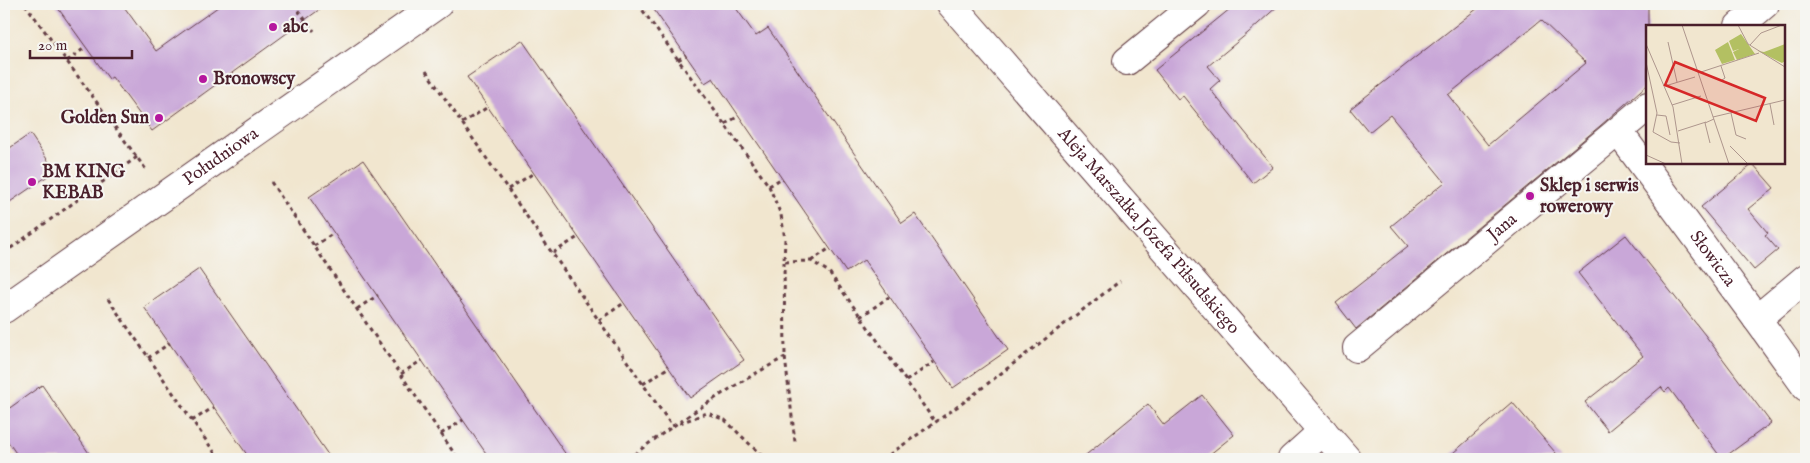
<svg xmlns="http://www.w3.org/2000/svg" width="1810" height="463" viewBox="0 0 1810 463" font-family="'IM FELL English',serif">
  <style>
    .building { fill: #c9a7d8; fill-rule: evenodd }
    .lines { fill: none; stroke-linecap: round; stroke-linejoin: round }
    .minor-casing { stroke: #633d44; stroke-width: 30 }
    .path { stroke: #633d44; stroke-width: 3; stroke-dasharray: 4 4; stroke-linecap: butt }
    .minor { stroke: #fff; stroke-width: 28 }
    .poi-dot { fill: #b5179e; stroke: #f6f6f2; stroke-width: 2 }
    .labels { text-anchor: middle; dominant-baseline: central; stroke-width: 4; stroke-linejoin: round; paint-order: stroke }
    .poi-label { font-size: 18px; font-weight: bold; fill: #4a1f2b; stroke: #f6f6f2; text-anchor: start }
    .street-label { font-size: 18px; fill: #4a1f2b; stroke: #f6f6f2 }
    .inset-road { fill: none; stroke: #ae968d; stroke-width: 1 }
    .view { fill: #d62828; fill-opacity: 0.15; stroke: #d62828; stroke-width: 2.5 }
    .inset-edge { fill: none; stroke: #4a1f2b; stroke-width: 2.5 }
  </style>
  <rect width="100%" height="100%" fill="#f6f6f2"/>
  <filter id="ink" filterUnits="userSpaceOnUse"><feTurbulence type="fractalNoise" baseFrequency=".02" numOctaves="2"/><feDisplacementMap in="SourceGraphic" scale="10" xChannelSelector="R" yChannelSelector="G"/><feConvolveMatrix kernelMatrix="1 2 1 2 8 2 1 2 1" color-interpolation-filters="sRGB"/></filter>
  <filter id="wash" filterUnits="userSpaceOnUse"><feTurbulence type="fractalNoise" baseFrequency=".0096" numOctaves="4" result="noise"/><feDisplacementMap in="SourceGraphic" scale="20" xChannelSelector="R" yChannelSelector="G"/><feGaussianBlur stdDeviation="1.12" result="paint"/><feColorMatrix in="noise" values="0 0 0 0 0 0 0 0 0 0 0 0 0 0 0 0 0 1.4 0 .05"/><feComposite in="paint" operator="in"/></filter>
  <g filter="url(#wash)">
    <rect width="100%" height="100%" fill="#f1e6cf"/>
    <g id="blocks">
      <path class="building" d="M55,4h67l34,47 66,-47h105l-175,127 -40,-54 -3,2z
        M650,4h83l23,32 12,-8 134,195 13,-9 93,136 -55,38 -89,-128 -18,12 -133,-194 -8,5z
        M1236,4h44l-32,29 -40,33 12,14 -10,9 63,78 -20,16 -70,-87 -5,3 -23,-29z
        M1483,4h165v80l-48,42 -244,203 -20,-26 72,-57 -17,-20 54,-44 -55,-67 -21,17 -19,-23zM1541,20l45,43 -98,82 -40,-50z
        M522,40l222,320 -54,38 -223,-321z
        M30,134l25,37 -51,35v-54z
        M363,160l206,299h-79l-181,-262z
        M1753,164l21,24 -26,21 20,24 -3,2 13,15 -24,20 -53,-63z
        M1626,235l79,100 66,88 -49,36 -53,-71 -4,4 -4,-5 -53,44 -23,-29 58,-46 -65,-83z
        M199,269l132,190h-81l-106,-152z
        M42,385l51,74h-73l-16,-23v-24z
        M1202,395l32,40 -30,24h-123l67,-55 16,21z
        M1512,402l49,57h-115z"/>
    </g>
  </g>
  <g filter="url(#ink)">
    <use href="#blocks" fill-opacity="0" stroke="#633d44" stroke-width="1"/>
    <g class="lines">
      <defs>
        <g id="minor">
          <path id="s1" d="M951,4l396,455"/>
          <path d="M1739,26l26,-22"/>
          <path d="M1127,61l70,-57"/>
          <path id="s2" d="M1618,131l139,188 49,68"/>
          <path id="s3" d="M4,309l434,-305"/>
          <path d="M1757,319l49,-41"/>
          <path id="s4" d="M1357,348l291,-242"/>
          <path d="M1292,459l31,-28"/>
        </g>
      </defs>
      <use href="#minor" class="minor-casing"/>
      <path class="path" d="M25,4l122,167
        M293,4l21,27
        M638,4l131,182 12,29 4,24 -1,23 27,-1 18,11 106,150
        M678,60l8,-5
        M67,61l19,-14
        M426,71l246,355 35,-13 18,7 40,39
        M462,123l26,-16
        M725,124l14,-8
        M271,182l187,277
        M769,186l13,-8
        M508,189l26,-16
        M314,246l20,-13
        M4,253l133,-96
        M553,253l25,-16
        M811,261l19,-13
        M784,262l1,95 10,85
        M108,299l111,160
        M357,309l21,-14
        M860,317l29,-20
        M599,320l25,-17
        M148,358l22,-15
        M401,374l21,-14
        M906,381l28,-19
        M643,384l26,-17
        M192,421l22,-14
        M441,434l22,-14
        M16,459l2,-2
        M628,459c50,-38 102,-72 157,-102
        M883,459l81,-57 156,-121"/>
      <use href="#minor" class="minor"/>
    </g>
  </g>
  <g class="poi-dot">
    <circle cx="273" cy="27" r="5"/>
    <circle cx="203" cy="79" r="5"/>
    <circle cx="159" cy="118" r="5"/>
    <circle cx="32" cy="182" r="5"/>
    <circle cx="1530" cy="196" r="5"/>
  </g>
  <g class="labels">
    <g class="poi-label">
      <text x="283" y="27">abc</text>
      <text x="213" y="79">Bronowscy</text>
      <text x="149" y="118" text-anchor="end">Golden Sun</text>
      <text x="42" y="172">BM KING<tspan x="42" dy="21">KEBAB</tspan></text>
      <text x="1540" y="186">Sklep i serwis<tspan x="1540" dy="21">rowerowy</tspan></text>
    </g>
    <g class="street-label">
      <text stroke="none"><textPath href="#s3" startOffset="265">Południowa</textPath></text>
      <text stroke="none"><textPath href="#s4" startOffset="189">Jana</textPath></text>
      <text stroke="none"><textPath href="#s1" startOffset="301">Aleja Marszałka Józefa Piłsudskiego</textPath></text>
      <text stroke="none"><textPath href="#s2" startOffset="159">Słowicza</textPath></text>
    </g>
  </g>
  <g transform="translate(1646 25)">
    <rect width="139" height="139" fill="#f1e6cf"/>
    <path d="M95,9l14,20 -18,6 -4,-8 6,-3 -6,2 -4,-10zM82,17l7,18 -13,4 -7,-14zM139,19v17l-3,2 -24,-12 6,1z" fill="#b3c062"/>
    <path class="inset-road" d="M36,0l47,139M92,0l10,19 37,23M22,17l9,40M0,19l27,63 9,57M104,20l11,-12 21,-8M0,37l11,51 -4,19 18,10 9,1M75,41l4,12 -3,2M52,48l61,-20M19,61l30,-9M124,79l4,21M26,80l29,-9M85,88l5,22 10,4M11,90l9,1 4,19M67,92l72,-17M32,106l28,-9M64,118l-5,-20 9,-4M84,121l18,18M0,130l20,9"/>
    <path class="view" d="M29,37l90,36 -9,23 -91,-36z"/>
    <rect width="139" height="139" class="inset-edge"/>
  </g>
  <rect width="1810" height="463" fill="none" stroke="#f6f6f2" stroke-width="20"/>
  <path d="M30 50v8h102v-8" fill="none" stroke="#4a1f2b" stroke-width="2.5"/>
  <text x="38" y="50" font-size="15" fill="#4a1f2b" stroke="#f6f6f2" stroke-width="4" paint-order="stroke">20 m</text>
</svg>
